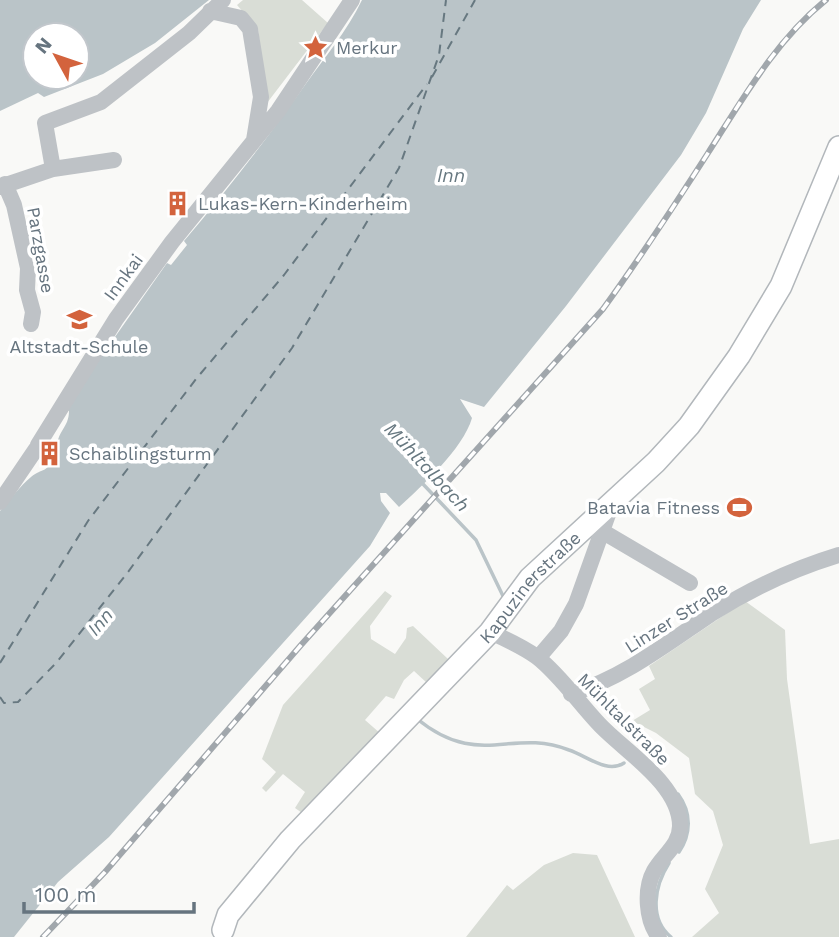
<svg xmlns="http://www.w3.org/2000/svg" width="839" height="937" viewBox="0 0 839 937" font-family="'Work Sans',sans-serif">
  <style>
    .green { fill: #d9ddd6 }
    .water { fill: #bac4c8; fill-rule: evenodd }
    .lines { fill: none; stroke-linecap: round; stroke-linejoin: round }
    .stream { stroke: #bac4c8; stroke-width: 3.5 }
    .ferry { stroke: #677880; stroke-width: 2; stroke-dasharray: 9 7; stroke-linecap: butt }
    .major-casing { stroke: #b2b7bb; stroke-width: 24 }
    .minor { stroke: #bec2c6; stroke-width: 16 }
    .major { stroke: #fff; stroke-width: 21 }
    .rail-casing { stroke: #a1a7ac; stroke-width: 6 }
    .rail { stroke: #fff; stroke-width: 3.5; stroke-dasharray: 10; stroke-linecap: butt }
    .labels { text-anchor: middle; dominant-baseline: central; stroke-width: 7; stroke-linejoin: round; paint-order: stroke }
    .poi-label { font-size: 18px; fill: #66747f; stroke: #fff; text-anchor: start }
    .street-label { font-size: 18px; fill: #66747f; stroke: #fff }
    .water-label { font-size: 19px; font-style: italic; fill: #677880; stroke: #fff }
  </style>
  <rect width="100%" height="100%" fill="#f9f9f7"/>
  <path class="green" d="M243,0h59l26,23 -61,80 -9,-74 -21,-24z
    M385,591l7,5 -22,30 1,13 24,15 11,-16 1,-10 6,-2 35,33 -21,24 -13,-12 -10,9 -10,19 -8,-3 -21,24 16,14 -76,81 -10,-7 10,-16 -22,-18 -17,18 -4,-4 14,-16 -14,-13 21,-54z
    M745,601l40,29 2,49 23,165 29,-5v98h-147l27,-24 -14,-24 18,-44 -10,-34 -18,-17 -6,-36 -33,-25 -24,-12 18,-11 -11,-21 16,-10 -6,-13z
    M573,853l24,2 38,82h-169l41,-52 6,5 31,-25z"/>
  <path class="water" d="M0,0h209l-54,43 -52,31 -59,23 -6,-4 -38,18zM77,35v42h-42v-42z
    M362,0h399l-18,29 -37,84 -25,42 -115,151 -82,101 -24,-8 12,19c-9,31 -50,68 -73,89l-13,-14h-6l1,8 9,12 -20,33 -261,291 -51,45 -44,55h-14v-426c10,-11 20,-25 31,-34 13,-10 12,-2 26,-20 -3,-26 12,-27 12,-46l-4,-3 102,-145 4,2 16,-20 -3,-4c43,-51 83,-102 121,-156 20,-28 42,-54 57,-85z"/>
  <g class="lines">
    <path class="stream" d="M422,483l54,57 27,56
      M416,718c63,52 94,9 153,32 18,6 38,24 55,13
      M678,794c14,19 13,40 1,58
      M669,863c-14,22 -21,55 2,74"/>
    <path class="ferry" d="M432,77l43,-77
      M0,663l88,-142 108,-142 88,-104 143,-191
      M0,697l4,6 14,-1 39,-40 71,-90 164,-224 107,-180 40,-113 7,-55"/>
    <defs>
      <g id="major">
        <path id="s1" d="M223,930l5,-15 62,-75 200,-208 40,-54 126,-116 33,-36 50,-70 42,-70 58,-139"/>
      </g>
    </defs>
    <use href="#major" class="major-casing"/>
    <path class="minor" d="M210,11l31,7 9,11 11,68 -7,43
      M53,169l-8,-46 56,-21 88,-69 34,-33
      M5,184l9,21 14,63 -1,22 6,22 -2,12
      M0,187l53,-18 61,-9
      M38,445l78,-126 56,-77 106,-131 74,-111
      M0,502l36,-53
      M600,530l90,53
      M490,632c16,7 33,15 47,25 23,18 42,46 62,67 25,27 81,60 81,102 0,19 -17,29 -26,45 -10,18 -8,50 5,66
      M538,658l23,-27 15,-27 35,-98
      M571,694c53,-17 94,-49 140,-80 38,-24 85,-46 128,-59"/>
    <use href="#major" class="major"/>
    <defs>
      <path id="rail" d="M43,937l62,-65 196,-227 302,-336c37,-51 71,-103 105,-156 34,-53 68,-113 118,-153"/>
    </defs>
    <use href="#rail" class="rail-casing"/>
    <use href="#rail" class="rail"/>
  </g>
  <defs>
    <symbol id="sight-bare" viewBox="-9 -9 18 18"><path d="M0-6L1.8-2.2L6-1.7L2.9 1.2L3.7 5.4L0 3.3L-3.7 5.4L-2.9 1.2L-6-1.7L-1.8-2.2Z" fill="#d3633d" stroke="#fff" stroke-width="2.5" paint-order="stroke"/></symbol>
    <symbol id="building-bare" viewBox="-9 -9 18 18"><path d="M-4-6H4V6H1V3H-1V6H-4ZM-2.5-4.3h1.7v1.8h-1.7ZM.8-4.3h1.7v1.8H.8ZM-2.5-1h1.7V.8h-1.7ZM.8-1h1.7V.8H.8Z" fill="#d3633d" stroke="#fff" stroke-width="2.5" paint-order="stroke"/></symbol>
    <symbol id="school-bare" viewBox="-9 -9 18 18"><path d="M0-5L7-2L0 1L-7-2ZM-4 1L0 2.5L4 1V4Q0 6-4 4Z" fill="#d3633d" stroke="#fff" stroke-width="2.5" paint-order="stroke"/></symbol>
    <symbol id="stadium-bare" viewBox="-9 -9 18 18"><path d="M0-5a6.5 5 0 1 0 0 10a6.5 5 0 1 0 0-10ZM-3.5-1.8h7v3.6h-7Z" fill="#d3633d" stroke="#fff" stroke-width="2.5" paint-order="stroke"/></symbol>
  </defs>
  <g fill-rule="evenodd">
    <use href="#sight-bare" x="298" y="30" width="35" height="35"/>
    <use href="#building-bare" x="160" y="186" width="35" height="35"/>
    <use href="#school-bare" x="62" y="302" width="35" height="35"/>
    <use href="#building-bare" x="32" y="436" width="35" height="35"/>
    <use href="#stadium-bare" x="722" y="490" width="35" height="35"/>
  </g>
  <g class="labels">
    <g class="poi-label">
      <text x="336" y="47">Merkur</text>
      <text x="198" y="203">Lukas-Kern-Kinderheim</text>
      <text x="79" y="346" text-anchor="middle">Altstadt-Schule</text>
      <text x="69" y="453">Schaiblingsturm</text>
      <text x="720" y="507" text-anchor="end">Batavia Fitness</text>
    </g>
    <g class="street-label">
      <text transform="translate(41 250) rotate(80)">Parzgasse</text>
      <text transform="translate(123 277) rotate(-54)">Innkai</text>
      <text stroke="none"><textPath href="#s1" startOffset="462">Kapuzinerstraße</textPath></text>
      <text transform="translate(676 617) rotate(-32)">Linzer Straße</text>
      <text transform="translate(624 719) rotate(45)">Mühltalstraße</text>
    </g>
    <g class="water-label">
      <text x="451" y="175">Inn</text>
      <text transform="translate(427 467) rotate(47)">Mühltalbach</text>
      <text transform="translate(100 622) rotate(-50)">Inn</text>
    </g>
  </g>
  <g transform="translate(56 56) rotate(310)"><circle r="33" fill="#ffffff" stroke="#c2c7cc" stroke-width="2"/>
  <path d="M0-5L12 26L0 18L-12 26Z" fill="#d3633d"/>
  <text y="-10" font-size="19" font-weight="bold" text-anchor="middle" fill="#66747f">N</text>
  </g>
  <path d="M24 902v10h170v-10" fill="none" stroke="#66747f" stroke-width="3.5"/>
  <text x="35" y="902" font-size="21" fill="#66747f" stroke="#ffffff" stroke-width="5" paint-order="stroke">100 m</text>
</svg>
